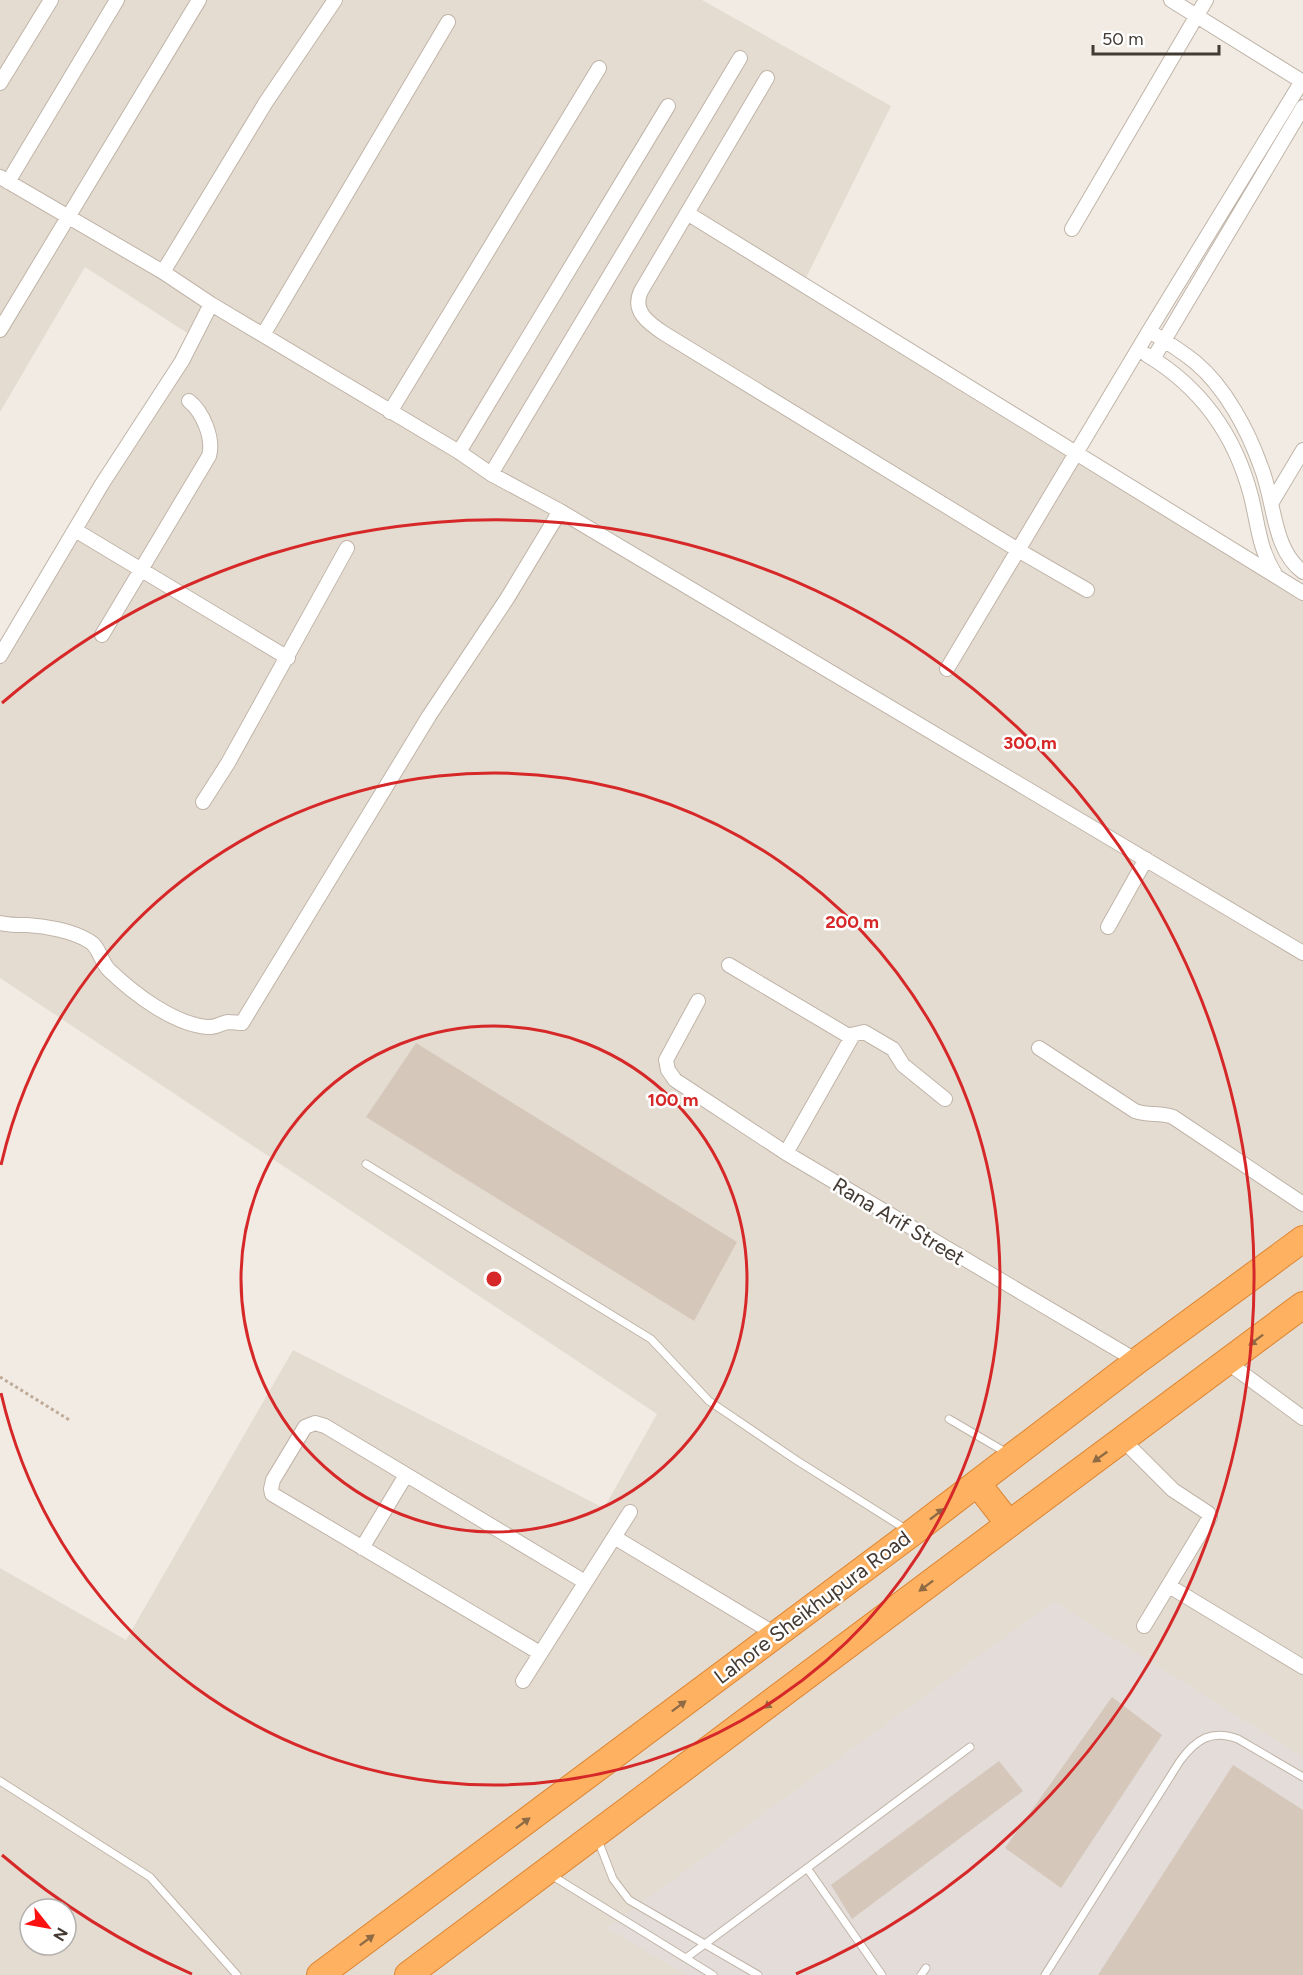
<svg xmlns="http://www.w3.org/2000/svg" width="1303" height="1975" viewBox="0 0 1303 1975" font-family="Figtree,sans-serif">
  <style>
    .residential { fill: #e5dcd1; fill-rule: evenodd }
    .industrial { fill: #e3dcd8 }
    .building { fill: #d6c7bb }
    .lines { fill: none; stroke-linecap: round; stroke-linejoin: round }
    .lane-casing { stroke: #c0b4a8; stroke-width: 9 }
    .street-casing { stroke: #c0b4a8; stroke-width: 16 }
    .highway-casing { stroke: #dd8431; stroke-width: 28 }
    .path { stroke: #beaa97; stroke-width: 3; stroke-dasharray: 3 3; stroke-linecap: butt }
    .lane { stroke: #fff; stroke-width: 7 }
    .street { stroke: #fff; stroke-width: 14 }
    .highway { stroke: #feb261; stroke-width: 26 }
    .oneway { fill: #8e6a45 }
    .ring { fill: none; stroke: #d62828; stroke-width: 3 }
    .labels { text-anchor: middle; dominant-baseline: central; stroke-width: 5; stroke-linejoin: round; paint-order: stroke }
    .street-label { font-size: 21px; fill: #433a33; stroke: #fff }
    .centre { fill: #d62828; stroke: #fff; stroke-width: 3 }
    .ring-label { font-size: 18px; text-anchor: middle; font-weight: bold; fill: #d62828; stroke: #fff; stroke-width: 5; stroke-linejoin: round; paint-order: stroke }
  </style>
  <rect width="100%" height="100%" fill="#f1ebe3"/>
  <path class="residential" d="M0,0h702l189,106 -88,178 500,309v1382h-1303v-407l126,72 167,-290 311,158 53,-94 -657,-436v-331l195,-309 -110,-71 -85,145zM30,1909h36v36h-36z"/>
  <path class="industrial" d="M1054,1601l249,156v218h-617l-79,-47z"/>
  <path class="building" d="M416,1043l321,199 -43,79 -328,-204z
    M1112,1697l50,38 -101,153 -56,-40z
    M999,1761l24,30 -171,128 -21,-34z
    M1233,1765l70,45v165h-205z"/>
  <g class="lines">
    <defs>
      <path id="lane" d="M366,1164l285,175 58,62 87,59 111,70
        M949,1419l58,34
        M0,1781l150,96 87,98
        M598,1840l15,39 16,21 129,75
        M807,1868l75,107
        M551,1875l162,100
        M686,1958l284,-211
        M921,1975l5,-7
        M1045,1975l135,-214c16,-22 32,-32 58,-22l65,38"/>
      <path id="street" d="M1171,0l132,82
        M767,78l-126,213c-10,21 9,33 24,43l353,216 69,40
        M0,83l51,-83
        M0,177l163,95 48,32 248,148 32,22 69,37 743,442
        M8,182l109,-182
        M687,213l616,380
        M1072,229l134,-229
        M163,272l103,-170 69,-102
        M0,330l199,-330
        M1149,331c15,9 31,19 46,31 30,25 53,68 66,105 14,34 11,82 42,105
        M263,335l185,-313
        M1147,355c55,33 88,80 104,141 7,28 8,53 24,78
        M1153,359l150,-252
        M390,412l209,-344
        M459,452l209,-346
        M491,474l249,-416
        M1272,502l31,-52
        M75,530l213,128
        M102,635l107,-179c5,-17 -6,-44 -20,-55
        M0,656l102,-172 80,-123 29,-57
        M947,669l202,-338 153,-250
        M203,802l25,-39 119,-215
        M0,923c9,2 18,2 27,2 19,1 46,6 62,16 11,6 11,20 20,29 24,23 64,54 98,57 8,1 14,-4 21,-5 5,0 10,1 14,1l187,-307 79,-119 52,-86
        M1108,927l38,-68
        M729,965l118,70h4l13,-3 29,17 10,16 42,34
        M698,1001l-32,59 2,10 7,10 111,73 351,208
        M1039,1048l96,63c13,5 25,1 38,6l130,87
        M786,1153l67,-118
        M1227,1362l76,56
        M1123,1440l50,50 35,23 2,4 -66,109
        M614,1537l161,97
        M362,1548l44,-73
        M1169,1586l134,81
        M540,1653l-268,-159 -1,-5 2,-9 32,-53 10,-4 10,3 260,156
        M523,1681l107,-169"/>
      <path id="highway" d="M977,1483l32,41
        M320,1975l592,-442 225,-172 166,-122
        M408,1975l601,-451 294,-219"/>
    </defs>
    <use href="#lane" class="lane-casing"/>
    <use href="#street" class="street-casing"/>
    <use href="#highway" class="highway-casing"/>
    <path class="path" d="M0,1377l71,44"/>
    <use href="#lane" class="lane"/>
    <use href="#street" class="street"/>
    <use href="#highway" class="highway"/>
  </g>
  <defs><path id="oneway-solid" d="M-6-.8H1V-3.2L6.5 0L1 3.2V.8H-6Z" transform="scale(1.5)"/></defs>
  <g class="oneway">
    <use href="#oneway-solid" transform="translate(1256 1340) rotate(143)"/>
    <use href="#oneway-solid" transform="translate(1100 1457) rotate(144)"/>
    <use href="#oneway-solid" transform="translate(937 1514) rotate(-38)"/>
    <use href="#oneway-solid" transform="translate(926 1586) rotate(143)"/>
    <use href="#oneway-solid" transform="translate(771 1703) rotate(143)"/>
    <use href="#oneway-solid" transform="translate(679 1706) rotate(-37)"/>
    <use href="#oneway-solid" transform="translate(523 1823) rotate(-37)"/>
    <use href="#oneway-solid" transform="translate(367 1940) rotate(-37)"/>
  </g>
  <g class="ring">
    <circle cx="494" cy="1279" r="253"/>
    <path d="M1 1165A506 506 0 1 1 1 1393"/>
    <path d="M192 1974A758 758 0 0 1 2 1855M2 703A758 758 0 1 1 796 1974"/>
  </g>
  <g class="labels">
    <g class="street-label">
      <text transform="translate(899 1221) rotate(31)">Rana Arif Street</text>
      <text transform="translate(812 1607) rotate(-37)">Lahore Sheikhupura Road</text>
    </g>
  </g>
  <circle cx="494" cy="1279" r="9" class="centre"/>
  <g class="ring-label">
    <text x="1030" y="749">300 m</text>
    <text x="852" y="928">200 m</text>
    <text x="673" y="1106">100 m</text>
  </g>
  <g transform="translate(48 1927) rotate(121)"><circle r="28" fill="#ffffff" stroke="#b4b0ad" stroke-width="1.5"/>
  <path d="M0-4.5L10 22L0 15L-10 22Z" fill="#fb1110"/>
  <text y="-9" font-size="16" font-weight="bold" text-anchor="middle" fill="#433a33">N</text>
  </g>
  <path d="M1093 45v9h126v-9" fill="none" stroke="#433a33" stroke-width="3"/>
  <text x="1102" y="45" font-size="18" fill="#433a33" stroke="#ffffff" stroke-width="4.5" paint-order="stroke">50 m</text>
</svg>
